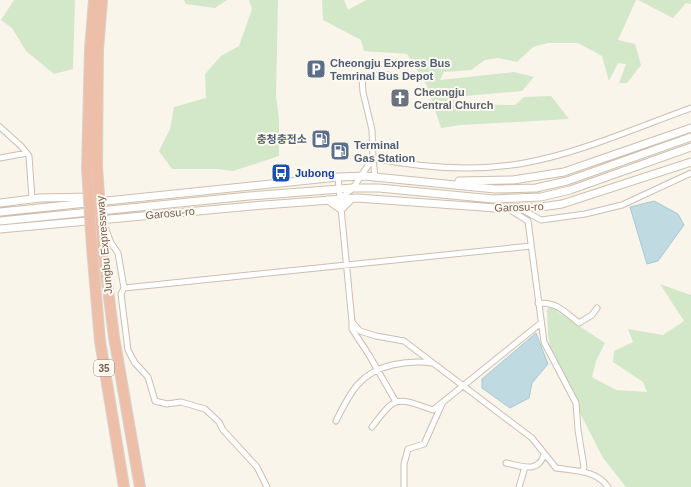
<svg xmlns="http://www.w3.org/2000/svg" width="691" height="487" viewBox="0 0 691 487" font-family="Helvetica,'Noto Sans KR',sans-serif">
  <style>
    .green { fill: #d3e7c9 }
    .water { fill: #c0dae2; stroke: #a7c9d3 }
    .lines { fill: none; stroke-linecap: round; stroke-linejoin: round }
    .street-casing { stroke: #ccbeb1; stroke-width: 7 }
    .secondary-casing { stroke: #cebfae; stroke-width: 9 }
    .highway-casing { stroke: #d8d2ce; stroke-width: 12 }
    .street { stroke: #fff; stroke-width: 5 }
    .secondary { stroke: #fff; stroke-width: 7 }
    .highway { stroke: #eebfa8; stroke-width: 10 }
    .highway-bridge-casing { stroke: #d8d2ce; stroke-width: 12; stroke-linecap: butt }
    .highway-bridge { stroke: #eebfa8; stroke-width: 10 }
    .labels { text-anchor: middle; dominant-baseline: central; stroke-width: 4; stroke-linejoin: round; paint-order: stroke }
    .shield { fill: #fdf9f0; stroke: #9c8d80; stroke-width: 1 }
    .shield-label { font-size: 10px; font-weight: bold; fill: #725f50 }
    .service-label { font-size: 11px; font-weight: bold; fill: #4e5e75; stroke: #fdf9f0; text-anchor: start }
    .worship-label { font-size: 11px; font-weight: bold; fill: #5b616d; stroke: #fdf9f0; text-anchor: start }
    .transit-label { font-size: 11px; font-weight: bold; fill: #164399; stroke: #fdf9f0; text-anchor: start }
    .street-label { font-size: 11px; fill: #725f50; stroke: #fdf9f0 }
  </style>
  <rect width="100%" height="100%" fill="#faf5ea"/>
  <path class="green" d="M14,0h61l-2,69 -19,5 -28,-23 -14,-23 -11,-8z
    M184,0h43l-12,8 -29,-4z
    M249,0h29l-2,96 3,23v37l-46,15 -15,-2h-46l-13,-18 11,-22 4,-22 32,-9 -1,-24 16,-18 18,-10 13,-37z
    M322,0h22l4,10 18,-10h270l-18,40 17,4 6,21 -14,18h-8l7,-19 -8,-1 -9,18 -7,-25 -24,-13h-30l-15,4 -16,15 -19,-4 -13,2 -14,10 -27,2 -4,8 74,-8 20,5 -12,14 -68,6 2,7 59,1 9,-8 27,-1 18,23 -108,6 -20,3 -14,-42 -20,-32 -43,-3 -3,-11 -38,-20z
    M638,0h53v4l-5,-1 -13,15z
    M660,284l31,11v192h-65l-23,-29 -51,-100 -4,-23 -1,-25 2,-4 56,37 -9,18 -4,16 24,13 31,2 -4,-10 -30,-20 1,-11 19,-9 -5,-13 35,6 21,-14z"/>
  <path class="water" d="M654,201l24,13 6,11 -26,36 -11,3 -17,-57z
    M536,333l12,31 -16,19 -3,15 -19,10 -28,-20v-9z"/>
  <g class="lines">
    <defs>
      <path id="street" d="M0,127l21,19 8,10 3,43
        M0,158l27,-5
        M338,177l14,145 8,9 16,5 28,5 128,97 24,30c19,3 40,2 52,19
        M375,178l-2,-20c55,11 111,15 166,2 52,-12 102,-34 152,-52
        M340,199l13,-11 20,-30 -1,-28 -9,-38 -1,-14 11,-3h15
        M507,208l21,13 16,121 32,61 2,27 6,37 -2,5
        M521,209l20,11 44,-6 37,-9 69,-32
        M105,227l6,16 7,10 6,35 -3,6 7,56 7,13 13,14 7,24 12,3 14,-2 24,7 14,13 4,8 34,37 10,20
        M124,288l407,-42
        M538,303c19,-1 27,9 41,20l13,-8 5,-7
        M352,322v7l17,26 27,47
        M336,421c14,-28 23,-48 56,-56 14,-3 26,-4 40,-2
        M372,427c24,-32 24,-30 61,-17l108,-87
        M506,463c15,3 33,11 38,-9
        M404,487v-23l4,-15 16,-5 18,-40
        M519,487l6,-20"/>
      <path id="secondary" d="M459,181l54,-1 51,-8 127,-44
        M328,200l13,9 10,-10
        M0,203l40,-5 52,-1
        M0,212l338,-35 27,-1 130,13 41,-1 31,-7 124,-44
        M0,221l249,-25 104,-8h26l114,11 48,-2 29,-7 121,-43
        M0,229l252,-23 105,-8 139,10 45,-1 21,-3 129,-42"/>
      <path id="highway" d="M97,166l1,-116 4,-50
        M87,168l3,-119 4,-49
        M92,248l8,93 24,146
        M103,250l11,87 26,150"/>
    </defs>
    <use href="#street" class="street-casing"/>
    <use href="#secondary" class="secondary-casing"/>
    <use href="#highway" class="highway-casing"/>
    <use href="#street" class="street"/>
    <use href="#secondary" class="secondary"/>
    <use href="#highway" class="highway"/>
    <defs>
      <path id="highway-bridge" d="M97,166l6,84
        M87,168l5,80"/>
    </defs>
    <use href="#highway-bridge" class="highway-bridge-casing"/>
    <use href="#highway-bridge" class="highway-bridge"/>
  </g>
  <defs>
    <symbol id="parking-square" viewBox="-11 -11 22 22"><rect x="-9" y="-9" width="18" height="18" rx="4" fill="#5c6f8a" stroke="#fdf9f0"/><path d="M-3.5-5.5H1a3.5 3.5 0 0 1 0 7H-1V5.5H-3.5ZM-1-3.4V-.6H.8a1.4 1.4 0 0 0 0-2.8Z" fill="#fff"/></symbol>
    <symbol id="church-square" viewBox="-11 -11 22 22"><rect x="-9" y="-9" width="18" height="18" rx="4" fill="#6b7280" stroke="#fdf9f0"/><path d="M-1.2-6h2.4v3.5h3.3v2.4h-3.3V6h-2.4V-.1h-3.3v-2.4h3.3Z" fill="#fff"/></symbol>
    <symbol id="fuel-square" viewBox="-11 -11 22 22"><rect x="-9" y="-9" width="18" height="18" rx="4" fill="#5c6f8a" stroke="#fdf9f0"/><path d="M-5.5-6h7V0h2V4h1.3V-2.5L3-4.5l.8-.8L6-3V5H2.5V1h-1V6h-7ZM-4.2-4.7v3.2H.2V-4.7Z" fill="#fff"/></symbol>
    <symbol id="bus-square" viewBox="-11 -11 22 22"><rect x="-9" y="-9" width="18" height="18" rx="4" fill="#1a4fb4" stroke="#fdf9f0"/><path d="M-5-6H5V4H4V6H2V4H-2V6H-4V4H-5ZM-3.5-4V0h7V-4ZM-3.5 1.2v1.5H-2V1.2ZM2 1.2v1.5H3.5V1.2Z" fill="#fff"/></symbol>
  </defs>
  <g fill-rule="evenodd">
    <use href="#parking-square" x="305" y="58" width="22" height="22"/>
    <use href="#church-square" x="389" y="87" width="22" height="22"/>
    <use href="#fuel-square" x="310" y="128" width="22" height="22"/>
    <use href="#fuel-square" x="329" y="140" width="22" height="22"/>
    <use href="#bus-square" x="270" y="162" width="22" height="22"/>
  </g>
  <g class="labels">
    <rect class="shield" x="94" y="360" width="20" height="16" rx="3"/>
    <g class="shield-label">
      <text x="104" y="368">35</text>
    </g>
    <g class="service-label">
      <text x="330" y="63">Cheongju Express Bus<tspan x="330" dy="13">Temrinal Bus Depot</tspan></text>
      <text x="307" y="139" text-anchor="end">충청충전소</text>
      <text x="354" y="145">Terminal<tspan x="354" dy="13">Gas Station</tspan></text>
    </g>
    <g class="worship-label">
      <text x="414" y="92">Cheongju<tspan x="414" dy="13">Central Church</tspan></text>
    </g>
    <g class="transit-label">
      <text x="295" y="173">Jubong</text>
    </g>
    <g class="street-label">
      <text transform="translate(519 207) rotate(-2)">Garosu-ro</text>
      <text transform="translate(170 213) rotate(-5)">Garosu-ro</text>
      <text transform="translate(104 245) rotate(-95)">Jungbu Expressway</text>
    </g>
  </g>
</svg>
